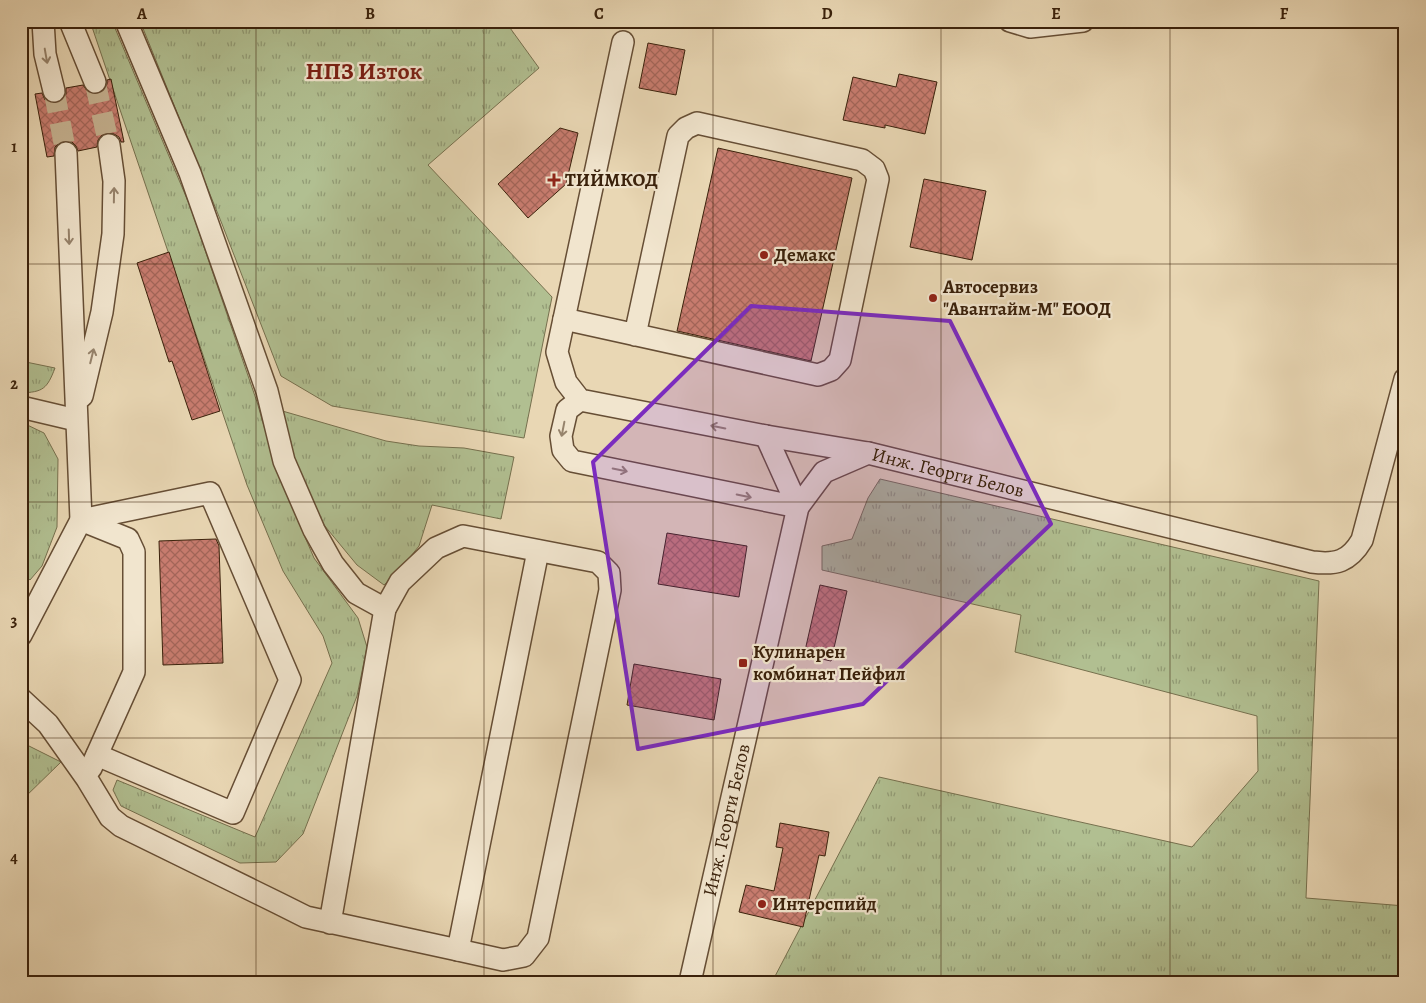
<svg xmlns="http://www.w3.org/2000/svg" width="1426" height="1003" viewBox="0 0 1426 1003" font-family="Alegreya,serif">
  <style>
    .grass { fill: url(#grass-tufts); stroke: #76704e }
    .building { fill: url(#building-cross-hatch); stroke: #3a210b }
    .lines { fill: none; stroke-linecap: round; stroke-linejoin: round }
    .minor-tunnel { stroke: #c6b392; stroke-width: 21; stroke-dasharray: 21 11; stroke-linecap: butt }
    .minor-casing { stroke: #664e35; stroke-width: 24 }
    .minor { stroke: #f1e5ce; stroke-width: 21 }
    .oneway { stroke: #96836c }
    .marked { fill: #7b2cbf; fill-opacity: 0.2; stroke: #7b2cbf; stroke-width: 4; stroke-linejoin: round }
    .grid { fill: none; stroke: #3a210b; stroke-width: 1; stroke-opacity: 0.55 }
    .poi-dot { fill: #8f2418; stroke: #f1e5ce; stroke-width: 2 }
    .labels { text-anchor: middle; dominant-baseline: central; stroke-width: 4.5; stroke-linejoin: round; paint-order: stroke }
    .poi-label { font-size: 19px; font-weight: bold; fill: #3a210b; stroke: #f1e5ce; text-anchor: start }
    .street-label { font-size: 19px; fill: #3a210b; stroke: #f1e5ce }
    .district-label { font-size: 24px; font-weight: bold; fill: #7a1f14; stroke: #f1e5ce }
    .neatline { fill: none; stroke: #3a210b; stroke-width: 2 }
    .grid-label { font-size: 16px; text-anchor: middle; font-weight: bold; fill: #3a210b }
  </style>
  <defs>
    <pattern id="grass-tufts" width="24" height="20" patternUnits="userSpaceOnUse" patternTransform="scale(1.25)"><rect width="24" height="20" fill="#b1bf91"/><path d="M3 7l-1-3M5 7V3M7 7l1-3M15 17l-1-3M17 17v-4M19 17l1-3" fill="none" stroke="#919b75"/></pattern>
    <pattern id="building-cross-hatch" width="8" height="8" patternUnits="userSpaceOnUse" patternTransform="scale(1.25)"><rect width="8" height="8" fill="#c87c6f"/><path d="M0 0l8 8M0 8l8-8" fill="none" stroke="#a36559"/></pattern>
  </defs>
  <rect width="100%" height="100%" fill="#e9d7b4"/>
  <filter id="stains"><feTurbulence type="fractalNoise" baseFrequency=".004" numOctaves="4"/><feColorMatrix values="0 0 0 0 .2 0 0 0 0 .09 0 0 0 0 .02 0 0 0 .5 -.17"/></filter>
  <radialGradient id="worn" r=".72"><stop offset=".6" stop-color="#630" stop-opacity="0"/><stop offset="1" stop-color="#630" stop-opacity=".3"/></radialGradient>
  <path class="grass" d="M90,21h22l78,185 67,196 21,72 36,84 44,60 9,29 -10,49 -54,138 -27,28 -36,1 -119,-57 -8,-16 4,-10 138,57 77,-174 -9,-27 -40,-65 -36,-86z
    M140,21h365l34,47 -111,97 124,132 -28,141 -192,-32 -51,-30 -59,-152z
    M21,361l34,7c-8,21 -12,24 -34,25z
    M279,410l107,31 33,5 45,2 50,9 -13,62 -69,-14 -13,41 -21,26 -14,13 -27,-20 -33,-40 -34,-68z
    M21,422l23,11 14,26 -1,68 -15,39 -12,14 -9,-8z
    M880,479l439,102 -13,317 99,8v65l-8,11h-625l107,-205 313,70 66,-76 -1,-55 -242,-64 6,-37 -199,-45v-24l30,-7 16,-41z
    M21,742l40,20 -40,39z"/>
  <path class="building" d="M648,43l37,7 -9,45 -37,-7z
    M899,74l38,8 -12,52 -40,-9v3l-42,-8 10,-43 43,10z
    M111,79l13,63h-3l-2,-5 -5,-3 -7,-1 -5,2 -4,5 -1,7 -19,4 -2,-5 -4,-4 -7,-1 -6,2 -4,4 -1,9 -7,1 -12,-63 7,-1 3,7 6,3h5l7,-3 3,-6v-6l17,-3 5,7 5,2h6l6,-5 2,-5v-4z
    M560,128l18,5 -12,51 -38,34 -30,-34z
    M718,148l134,30 -41,183 -134,-30z
    M924,179l62,12 -14,69 -62,-13z
    M169,252l51,159 -28,9 -20,-59 -3,1 -32,-99z
    M667,533l80,13 -8,51 -81,-13z
    M216,539l3,7 4,117 -60,2 -4,-124z
    M820,585l27,6 -16,70 -27,-6z
    M634,664l87,15 -7,41 -87,-15z
    M780,823l49,9 -4,24 -6,-1 -16,72 -64,-15 7,-27 28,6 9,-43 -7,-1z"/>
  <g class="lines">
    <path class="minor-tunnel" d="M95,82l14,63
      M54,91l12,62"/>
    <defs>
      <g id="minor">
        <path d="M43,21l2,33 9,37"/>
        <path d="M70,21l25,61"/>
        <path d="M126,21l64,152 77,218 17,70 30,69 19,34 23,29 29,16"/>
        <path d="M1010,21l20,6 53,-6"/>
        <path d="M623,42l-66,310 9,30 14,18 186,36 102,17"/>
        <path d="M564,319l254,56 13,-5 9,-10 38,-181 -4,-10 -12,-9 -165,-37 -11,5 -8,8 -43,199"/>
        <path d="M82,396l20,-84 11,-78 1,-53 -5,-36"/>
        <path d="M580,400l-13,10 -6,26 2,14 9,11 226,46"/>
        <path d="M21,407l55,13"/>
        <path d="M766,436l32,71"/>
        <path d="M81,520l129,-27 80,187 -57,133 -136,-58"/>
        <path d="M81,520l47,19 6,13v120l-43,96"/>
        <path d="M21,635l60,-115 -15,-367"/>
        <path d="M21,699l27,25 39,55 23,38 11,9 159,78 26,13 152,33 45,10 21,-4 14,-18 72,-348 -1,-17 -11,-11 -135,-26 -27,12 -36,34 -15,27 -55,314"/>
        <path d="M458,950l80,-399"/>
        <path id="s1" d="M690,982l108,-475 26,-35 44,-19 444,109c24,3 37,0 50,-22l43,-161"/>
      </g>
    </defs>
    <use href="#minor" class="minor-casing"/>
    <use href="#minor" class="minor"/>
  </g>
  <defs><path id="oneway-shaft" d="M-6 0H5M1.5-3L5.5 0L1.5 3" fill="none" stroke-width="1.6" stroke-linecap="round" stroke-linejoin="round" transform="scale(1.25)"/></defs>
  <g class="oneway">
    <use href="#oneway-shaft" transform="translate(46 56) rotate(80)"/>
    <use href="#oneway-shaft" transform="translate(114 195) rotate(-89)"/>
    <use href="#oneway-shaft" transform="translate(69 237) rotate(88)"/>
    <use href="#oneway-shaft" transform="translate(92 356) rotate(-76)"/>
    <use href="#oneway-shaft" transform="translate(718 427) rotate(-169)"/>
    <use href="#oneway-shaft" transform="translate(563 429) rotate(101)"/>
    <use href="#oneway-shaft" transform="translate(620 470) rotate(12)"/>
    <use href="#oneway-shaft" transform="translate(744 496) rotate(12)"/>
  </g>
  <path class="marked" d="M751,306l199,15 101,203 -188,180 -225,45 -45,-287z"/>
  <path class="grid" d="M256,21v961M484,21v961M713,21v961M941,21v961M1170,21v961M21,264h1384M21,502h1384M21,738h1384"/>
  <g class="poi-dot">
    <path d="M551.5 172.5h5v5h5v5h-5v5h-5v-5h-5v-5h5z"/>
    <circle cx="764" cy="255" r="5"/>
    <circle cx="933" cy="298" r="5"/>
    <rect x="738" y="658" width="10" height="10" rx="2.5"/>
    <circle cx="762" cy="904" r="5"/>
  </g>
  <g class="labels">
    <g class="poi-label">
      <text x="565" y="180">ТИЙМКОД</text>
      <text x="774" y="255">Демакс</text>
      <text x="943" y="287">Автосервиз<tspan x="943" dy="22">"Авантайм-М" ЕООД</tspan></text>
      <text x="753" y="652">Кулинарен<tspan x="753" dy="22">комбинат Пейфил</tspan></text>
      <text x="772" y="904">Интерспийд</text>
    </g>
    <g class="street-label">
      <text stroke="none"><textPath href="#s1" startOffset="661">Инж. Георги Белов</textPath></text>
      <text stroke="none"><textPath href="#s1" startOffset="166">Инж. Георги Белов</textPath></text>
    </g>
    <g class="district-label">
      <text x="364" y="71">НПЗ Изток</text>
    </g>
  </g>
  <rect width="1426" height="1003" fill="none" stroke="#e9d7b4" stroke-width="55"/>
  <rect x="28" y="28" width="1370" height="948" class="neatline"/>
  <g class="grid-label">
    <text x="142" y="19">A</text>
    <text x="370" y="19">B</text>
    <text x="599" y="19">C</text>
    <text x="827" y="19">D</text>
    <text x="1056" y="19">E</text>
    <text x="1284" y="19">F</text>
    <text x="14" y="152">1</text>
    <text x="14" y="389">2</text>
    <text x="14" y="626">3</text>
    <text x="14" y="863">4</text>
  </g>
  <rect width="100%" height="100%" filter="url(#stains)"/>
  <rect width="100%" height="100%" fill="url(#worn)"/>
</svg>
